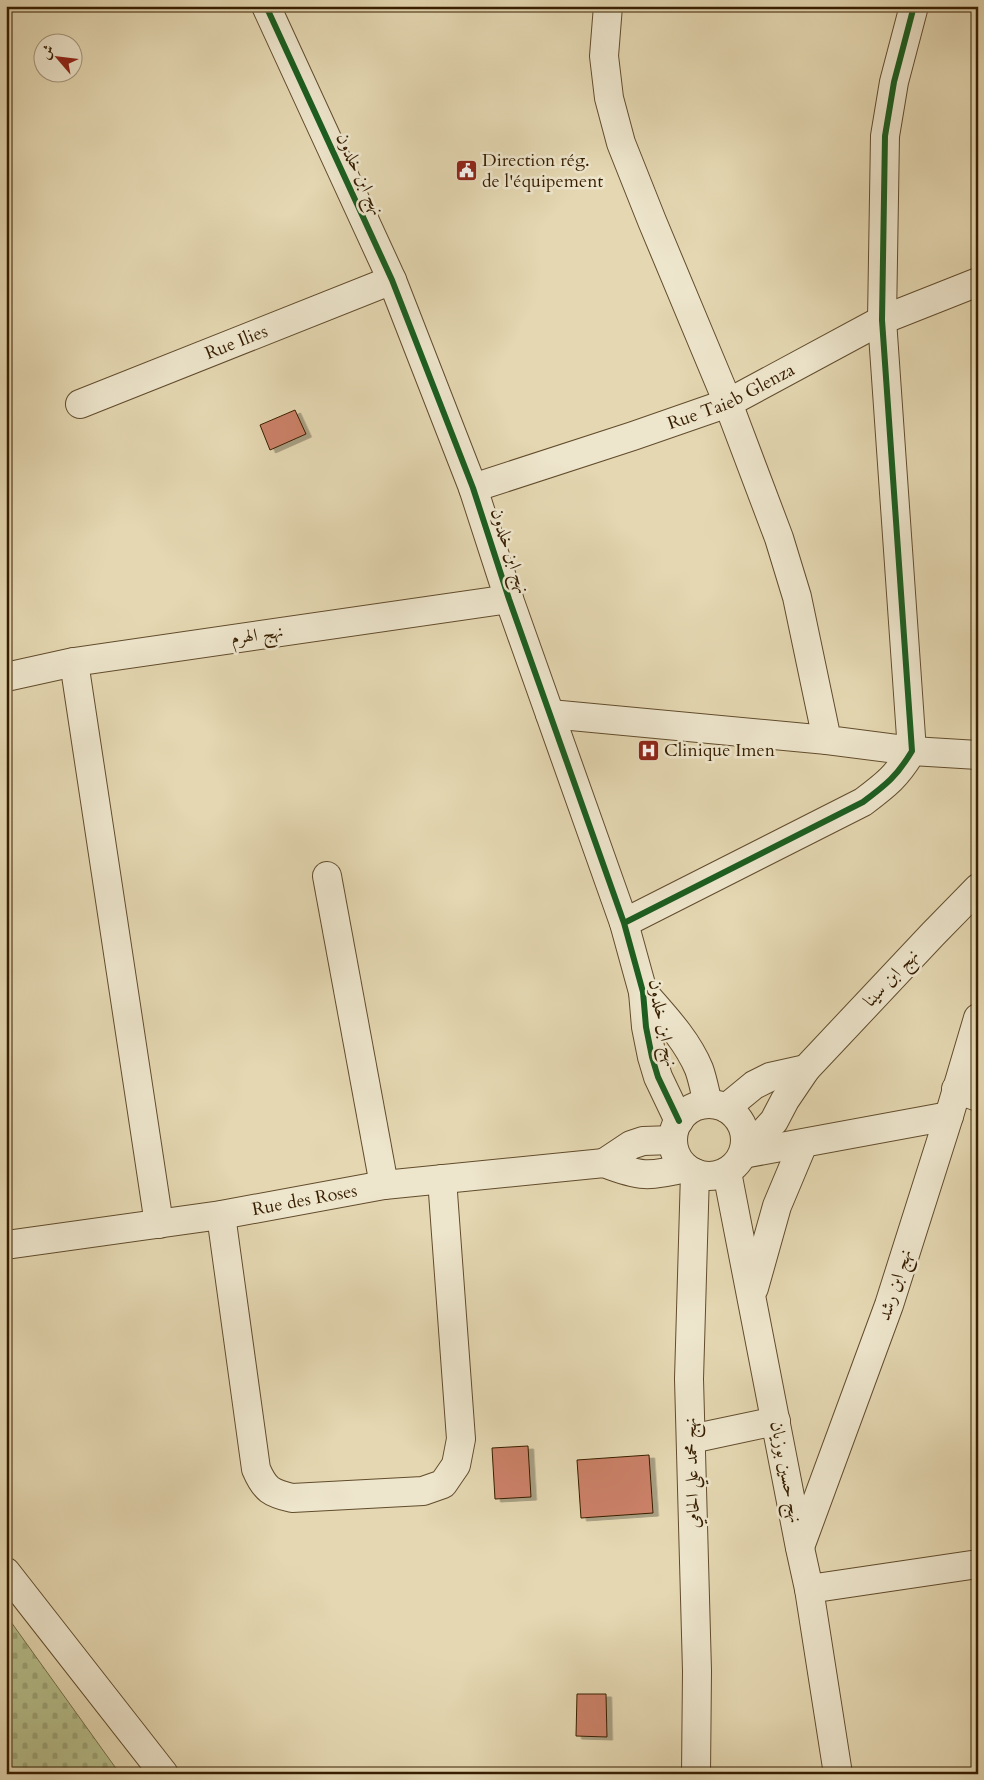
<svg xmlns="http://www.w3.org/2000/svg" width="984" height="1780" viewBox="0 0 984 1780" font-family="Cardo,Amiri,serif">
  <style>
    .cemetery { fill: url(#cemetery-stones); stroke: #766e46 }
    .building { fill: #cb8168; stroke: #371e00; filter: url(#shadow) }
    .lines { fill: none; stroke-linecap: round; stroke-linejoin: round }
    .minor-casing { stroke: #624c2c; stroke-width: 30 }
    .minor { stroke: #ede5cc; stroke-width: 28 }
    .cycleway-casing { stroke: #ede5cc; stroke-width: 9 }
    .cycleway { stroke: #1b5e20; stroke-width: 6 }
    .labels { text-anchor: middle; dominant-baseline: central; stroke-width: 5; stroke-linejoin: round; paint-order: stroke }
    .poi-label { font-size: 18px; fill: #371e00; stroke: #ede5cc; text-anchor: start }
    .street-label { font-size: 18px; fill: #371e00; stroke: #ede5cc }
  </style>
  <defs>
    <pattern id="cemetery-stones" width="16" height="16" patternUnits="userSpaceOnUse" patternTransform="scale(1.25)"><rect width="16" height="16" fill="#b5be8b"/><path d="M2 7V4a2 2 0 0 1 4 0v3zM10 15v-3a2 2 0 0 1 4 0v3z" fill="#9ca376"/></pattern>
    <filter id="shadow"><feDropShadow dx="5.5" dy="3" stdDeviation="0" flood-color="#0004"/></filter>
  </defs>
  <rect width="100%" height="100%" fill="#e4d7b1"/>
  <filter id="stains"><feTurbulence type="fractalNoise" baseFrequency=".004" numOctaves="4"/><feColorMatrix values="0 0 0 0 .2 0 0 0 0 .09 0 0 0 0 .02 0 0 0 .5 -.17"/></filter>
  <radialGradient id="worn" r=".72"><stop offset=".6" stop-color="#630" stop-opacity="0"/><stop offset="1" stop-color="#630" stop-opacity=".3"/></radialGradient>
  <path class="cemetery" d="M6,1615l114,159h-114z"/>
  <path class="building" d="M295,410l11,24 -36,16 -10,-25z
    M528,1446l3,51 -36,2 -3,-51z
    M649,1455l4,58 -72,5 -4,-58z
    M577,1694h29l1,43 -31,-1z"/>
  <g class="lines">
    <defs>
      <g id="minor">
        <path d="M266,6l126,274 81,208 36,111 115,324 19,69 3,35 6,30 6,20 21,44"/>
        <path d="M608,6l-4,50 5,42 12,45 31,78 76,182 51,135 18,59 30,143 85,11 66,4"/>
        <path id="s1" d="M80,404l312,-124"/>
        <path id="s2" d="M473,488l160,-52 95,-33 154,-83 96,-38"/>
        <path d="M74,662l85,562"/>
        <path d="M6,677l68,-15 435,-63"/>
        <path d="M550,714l277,26"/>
        <path d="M327,876l57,309"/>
        <path d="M624,923l239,-121c24,-18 34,-26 49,-51l-30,-431 3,-184 9,-54 20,-76"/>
        <path d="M643,992c21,24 44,48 56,77 4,11 6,23 9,35"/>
        <path d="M956,1089l22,8"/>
        <circle cx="709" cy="1140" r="36"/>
        <path d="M726,1108l28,-23 16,-8 36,-8"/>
        <path d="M745,1145l18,-12 11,-12 11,-21 21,-31 127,-135 45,-46"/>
        <path d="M743,1154l206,-38"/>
        <path d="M604,1163l27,-18 12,-4 30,-1"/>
        <path d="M727,1172l73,376 9,41 29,185"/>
        <path d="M695,1173l-6,206 8,292 -1,103"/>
        <path d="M221,1215l35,254c9,21 15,24 36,29l131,-7 20,-7 13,-19 5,-26 -19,-260"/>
        <path id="s3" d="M6,1245l215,-30 163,-30 220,-22c36,14 45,14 82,5"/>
        <path d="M754,1288l23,-82 26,-62"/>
        <path d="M691,1439l85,-18"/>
        <path d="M800,1547l89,-242 60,-189 29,-98"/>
        <path d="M6,1572l158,202"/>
        <path d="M809,1589l169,-25"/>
      </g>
    </defs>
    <use href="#minor" class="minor-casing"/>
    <use href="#minor" class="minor"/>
    <defs>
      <path id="cycleway" d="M266,6l126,274 81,208 36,111 115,324 19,69 3,35 6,30 6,20 21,44
        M624,923l239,-121c24,-18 34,-26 49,-51l-30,-431 3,-184 9,-54 20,-76"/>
    </defs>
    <use href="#cycleway" class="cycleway-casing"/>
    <use href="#cycleway" class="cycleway"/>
  </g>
  <defs>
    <symbol id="civic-square" viewBox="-11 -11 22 22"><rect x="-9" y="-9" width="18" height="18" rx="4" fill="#8f2418" stroke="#ede5cc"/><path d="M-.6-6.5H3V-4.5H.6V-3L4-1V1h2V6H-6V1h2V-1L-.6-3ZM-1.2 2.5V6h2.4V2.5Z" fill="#fff"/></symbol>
    <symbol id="hospital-square" viewBox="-11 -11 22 22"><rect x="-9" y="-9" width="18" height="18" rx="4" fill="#8f2418" stroke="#ede5cc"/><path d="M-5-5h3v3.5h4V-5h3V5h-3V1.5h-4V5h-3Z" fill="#fff"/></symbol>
  </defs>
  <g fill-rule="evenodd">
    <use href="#civic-square" x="454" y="158" width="25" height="25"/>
    <use href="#hospital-square" x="636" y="738" width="25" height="25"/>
  </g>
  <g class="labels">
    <g class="poi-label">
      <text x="482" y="160">Direction rég.<tspan x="482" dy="21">de l'équipement</tspan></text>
      <text x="664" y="750">Clinique Imen</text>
    </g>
    <g class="street-label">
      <text transform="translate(360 174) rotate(65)">نهج ابن خلدون</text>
      <text stroke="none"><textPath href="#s1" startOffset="168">Rue Ilies</textPath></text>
      <text stroke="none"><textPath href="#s2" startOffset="274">Rue Taieb Glenza</textPath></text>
      <text transform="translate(510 551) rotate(72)">نهج ابن خلدون</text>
      <text transform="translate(257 635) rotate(-8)">نهج الهرم</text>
      <text transform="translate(891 978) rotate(-47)">نهج ابن سينا</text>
      <text transform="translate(663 1023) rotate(79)">نهج ابن خلدون</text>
      <text stroke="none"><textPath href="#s3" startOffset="302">Rue des Roses</textPath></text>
      <text transform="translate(895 1285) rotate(-72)">نهج ابن رشد</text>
      <text transform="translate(786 1472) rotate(79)">نهج حسين بوزيان</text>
      <text transform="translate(692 1473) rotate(-92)">نهج محمد علي الحامي</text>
    </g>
  </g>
  <rect width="984" height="1780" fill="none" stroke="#e4d7b1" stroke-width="25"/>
  <rect x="8" y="8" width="969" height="1765" fill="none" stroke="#371e00" stroke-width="2.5"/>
  <rect x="12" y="12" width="959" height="1755" fill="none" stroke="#371e00"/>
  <g transform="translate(58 58) rotate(298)"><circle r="24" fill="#ede5cc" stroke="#a4957a"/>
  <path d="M0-4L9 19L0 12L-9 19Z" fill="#8f2418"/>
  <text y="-8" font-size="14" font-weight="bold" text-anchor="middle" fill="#371e00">ش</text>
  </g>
  <rect width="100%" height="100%" filter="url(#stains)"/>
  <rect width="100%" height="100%" fill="url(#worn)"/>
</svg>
